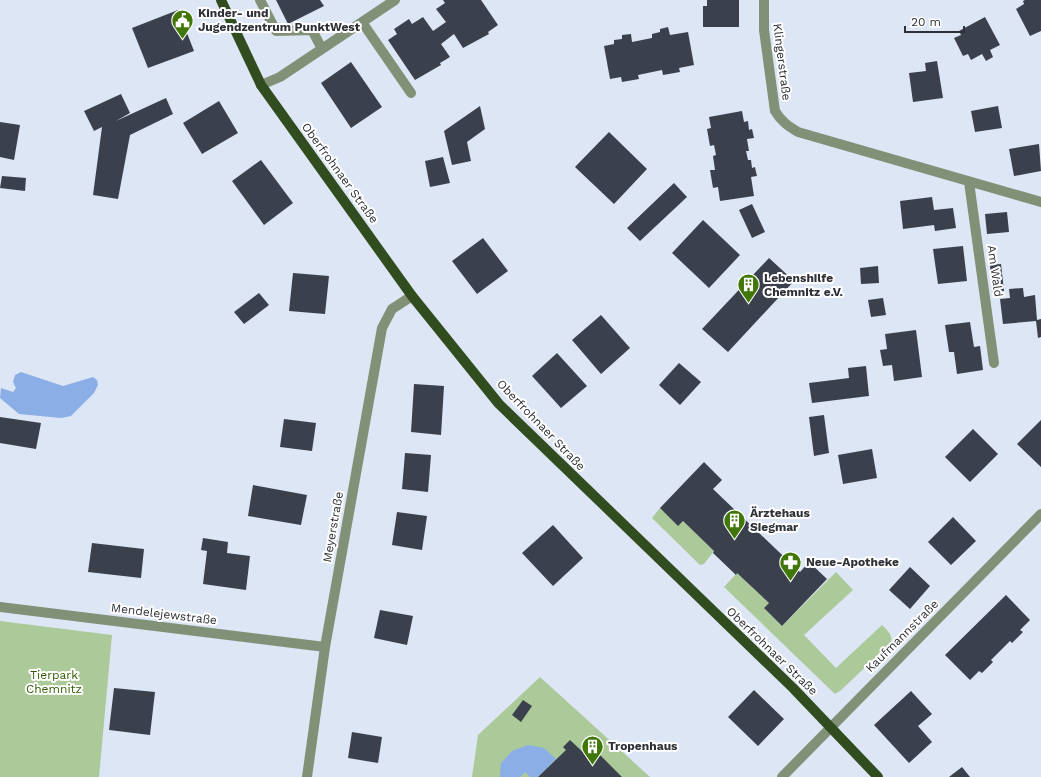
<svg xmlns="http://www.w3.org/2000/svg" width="1041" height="777" viewBox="0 0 1041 777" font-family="'Work Sans',sans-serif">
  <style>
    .green { fill: #abc999 }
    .water { fill: #8baee6 }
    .building { fill: #3a414d }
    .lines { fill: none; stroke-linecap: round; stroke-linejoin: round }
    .minor { stroke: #819178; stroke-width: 10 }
    .major { stroke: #314c1f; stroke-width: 10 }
    .labels { text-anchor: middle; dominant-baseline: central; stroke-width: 4; stroke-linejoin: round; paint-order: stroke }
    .poi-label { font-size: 12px; font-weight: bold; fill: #2e3137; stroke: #fff; text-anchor: start }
    .street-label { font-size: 12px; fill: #2e3137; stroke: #fff }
    .park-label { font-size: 12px; fill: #325d05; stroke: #fff }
  </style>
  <rect width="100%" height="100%" fill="#dde6f5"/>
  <path class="green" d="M660,508l18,17 5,-4 31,30 -10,13 -4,1 -48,-47z
    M836,572l17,18 -49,45 32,33 46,-43c6,6 11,10 9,18l-51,48 -5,3 -111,-107 13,-14 32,30 -4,6 17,17z
    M0,621l112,14 -13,142h-99z
    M540,677l110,100h-178l6,-42z"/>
  <path class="water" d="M21,372l42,14 30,-9 4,3 1,5 -4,8 -23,23 -10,2 -42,-4 -19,-16 1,-10 12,4 3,-4 -3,-6 2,-7z
    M528,745l16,3 12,11 -18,18h-8l-5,-5 -5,5h-20l1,-14 11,-12z"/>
  <path class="building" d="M276,0h44l4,6 -36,18z
    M443,0h38l17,25 -10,7 1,2 -26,14 -9,-14 -13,10 9,13 -10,6 1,2 -26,15 -27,-40 9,-6 -3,-5 15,-10 3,5 11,-7 10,14 13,-9 -10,-13 9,-6z
    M707,0h32v27h-36v-21h4z
    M1025,0h16v31l-11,5 -14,-27 8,-5 -1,-3z
    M178,10l16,41 -46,17 -16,-40z
    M985,17l15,28 -10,5 3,7 -7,4 -4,-7 -11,6 -3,-6 -5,2 -9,-18 7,-3 -2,-4z
    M668,27l2,8 18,-3 6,33 -15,3 1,4 -17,3 -1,-5 -24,5 1,4 -17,3 -1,-5 -11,2 -6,-33 10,-2v-4l8,-1v-4l9,-1 1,8 20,-4v-4l8,-2v-3z
    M937,61l6,37 -30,4 -4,-29 17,-2 -1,-8z
    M351,62l31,45 -31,21 -30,-45z
    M121,94l9,19 -14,8 50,-23 7,16 -43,21 -12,64 -25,-4 9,-68 -8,4 -10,-20z
    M219,101l19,32 -36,21 -19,-31z
    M480,106l5,23 -18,13 4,19 -19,4 -8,-34z
    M998,106l4,22 -27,4 -4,-21z
    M742,111l2,11 4,-1 1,9 3,-1 2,9 -7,1 2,12h-3l2,9h3l1,8 3,-1 1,5 1,4 -6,1 3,19 -34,5 -2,-14 -5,1 -3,-18h5l-2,-14 3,-1 -2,-10 -4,1 -3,-17 4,-1 -2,-11z
    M0,122l20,3 -6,35 -14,-3z
    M609,132l38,37 -33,35 -39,-37z
    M1039,144l2,27 -27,5 -5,-27z
    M443,157l7,26 -20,4 -5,-26z
    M261,160l32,43 -29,22 -32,-44z
    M2,176l24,2 -1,13 -25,-3z
    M674,183l13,14 -47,44 -13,-13z
    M932,197l2,13 19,-2 3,20 -21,3 -1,-6 -31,4 -3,-28z
    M752,204l13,28 -13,6 -13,-28z
    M1007,212l2,20 -22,2 -2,-20z
    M703,220l37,35 -31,33 -37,-35z
    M483,238l25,33 -31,23 -25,-33z
    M963,246l4,35 -29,3 -5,-35z
    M769,258l25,23 -66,71 -26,-23z
    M1001,264l3,27 -12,1 -2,-27z
    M878,266l1,17 -18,1 -1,-16z
    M293,273l36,3 -4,38 -36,-3z
    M1023,288l1,9 11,-2 2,25 4,-1v18l-3,1 -2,-17 -33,3 -3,-25 10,-1 -1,-9z
    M259,293l10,12 -25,19 -10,-12z
    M883,298l3,17 -15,2 -3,-17z
    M601,315l29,33 -29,26 -29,-34z
    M970,322l4,25 6,-1 3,24 -26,4 -3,-22h-5l-4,-27z
    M916,330l6,47 -28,4 -2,-16 -9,1 -3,-16 7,-1 -2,-15z
    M557,353l30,33 -26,22 -29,-32z
    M679,363l22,19 -21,23 -21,-20z
    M866,366l3,30 -57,7 -3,-20 40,-5 -1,-10z
    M414,384l30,2 -3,49 -30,-3z
    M824,415l5,38 -15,3 -5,-39z
    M0,417l41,6 -5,26 -36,-6z
    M284,419l32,4 -4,28 -32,-4z
    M1041,420v47l-24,-23z
    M973,429l25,25 -28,28 -25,-25z
    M872,449l5,29 -34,6 -5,-29z
    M405,453l26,2 -3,37 -26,-3z
    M704,462l18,18 -9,9 87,83 9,-10 18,17 -45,47 -18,-18 5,-5 -32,-30 -1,2 -23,-22 1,-2 -31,-30 -5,5 -18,-18z
    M253,485l54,10 -6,30 -53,-9z
    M397,512l30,4 -5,34 -30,-5z
    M953,517l23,24 -25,24 -23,-23z
    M553,525l30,33 -30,28 -31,-33z
    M203,538l25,4 -1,11 23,3 -4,34 -43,-6 4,-33 -6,-1z
    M92,543l52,6 -3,29 -53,-6z
    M910,567l20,19 -20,23 -21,-19z
    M1006,595l24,25 -10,10 3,2 -11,11 -2,-2 -19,19 2,2 -11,11 -3,-2 -9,9 -25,-25z
    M380,610l33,6 -6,29 -33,-7z
    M114,688l41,4 -5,43 -41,-5z
    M754,690l30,29 -26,27 -30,-29z
    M911,691l21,23 -14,12 14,16 -23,21 -35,-38z
    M523,700l9,6 -11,16 -9,-7z
    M352,732l30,5 -4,26 -30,-5z
    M570,740l16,15 7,-7 29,29h-84l28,-27 -3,-3z
    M962,767l8,10h-21z"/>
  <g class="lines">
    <path class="minor" d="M260,0l16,31 36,-1 10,19
      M764,0v30l11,81c6,10 13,15 23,21l243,70
      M362,22l49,71
      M261,85l19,-8 115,-77
      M969,182l25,181
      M0,607l325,40
      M307,777l18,-130 57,-319 10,-19 20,-13
      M782,777l259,-263"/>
    <path class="major" d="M221,0l40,85 151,211 87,108 294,284 85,89"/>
  </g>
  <defs>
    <symbol id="civic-pin" viewBox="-11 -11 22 30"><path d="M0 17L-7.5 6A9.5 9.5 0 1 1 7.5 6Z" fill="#417708" stroke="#fff"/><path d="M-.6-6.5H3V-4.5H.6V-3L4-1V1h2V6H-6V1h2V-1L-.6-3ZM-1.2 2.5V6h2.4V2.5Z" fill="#fff"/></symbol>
    <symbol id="building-pin" viewBox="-11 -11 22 30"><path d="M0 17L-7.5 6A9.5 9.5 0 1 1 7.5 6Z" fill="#417708" stroke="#fff"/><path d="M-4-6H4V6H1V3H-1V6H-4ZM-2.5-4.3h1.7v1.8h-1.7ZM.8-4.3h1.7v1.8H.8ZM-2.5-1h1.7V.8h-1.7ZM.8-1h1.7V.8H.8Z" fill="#fff"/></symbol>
    <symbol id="pharmacy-pin" viewBox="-11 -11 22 30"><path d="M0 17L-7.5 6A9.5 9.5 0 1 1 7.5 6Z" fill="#417708" stroke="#fff"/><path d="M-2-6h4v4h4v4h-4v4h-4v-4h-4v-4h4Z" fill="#fff"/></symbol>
  </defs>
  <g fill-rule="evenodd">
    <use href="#civic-pin" x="170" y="8" width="25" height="34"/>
    <use href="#building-pin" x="736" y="272" width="25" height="34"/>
    <use href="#building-pin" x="722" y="508" width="25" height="34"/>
    <use href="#pharmacy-pin" x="778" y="550" width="25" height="34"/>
    <use href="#building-pin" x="580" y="734" width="25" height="34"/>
  </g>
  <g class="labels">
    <g class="poi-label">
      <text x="198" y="13">Kinder- und<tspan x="198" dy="14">Jugendzentrum PunktWest</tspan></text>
      <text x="764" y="278">Lebenshilfe<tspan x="764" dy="14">Chemnitz e.V.</tspan></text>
      <text x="750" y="513">Ärztehaus<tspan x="750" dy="14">Siegmar</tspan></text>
      <text x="806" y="562">Neue-Apotheke</text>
      <text x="608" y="746">Tropenhaus</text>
    </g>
    <g class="street-label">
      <text transform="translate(782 62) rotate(83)">Klingerstraße</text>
      <text transform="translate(340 173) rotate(54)">Oberfrohnaer Straße</text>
      <text transform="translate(995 271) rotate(82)">Am Wald</text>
      <text transform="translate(541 425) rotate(46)">Oberfrohnaer Straße</text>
      <text transform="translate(333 527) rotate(-80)">Meyerstraße</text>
      <text transform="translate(164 614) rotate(7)">Mendelejewstraße</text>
      <text transform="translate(902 636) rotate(-45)">Kaufmannstraße</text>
      <text transform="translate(772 651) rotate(44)">Oberfrohnaer Straße</text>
    </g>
    <g class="park-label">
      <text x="54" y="675">Tierpark<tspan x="54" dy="14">Chemnitz</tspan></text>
    </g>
  </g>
  <path d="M905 26v6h59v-6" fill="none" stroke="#2e3137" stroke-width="2"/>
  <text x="911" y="26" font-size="12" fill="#2e3137" stroke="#ffffff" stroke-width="3" paint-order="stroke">20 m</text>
</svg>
